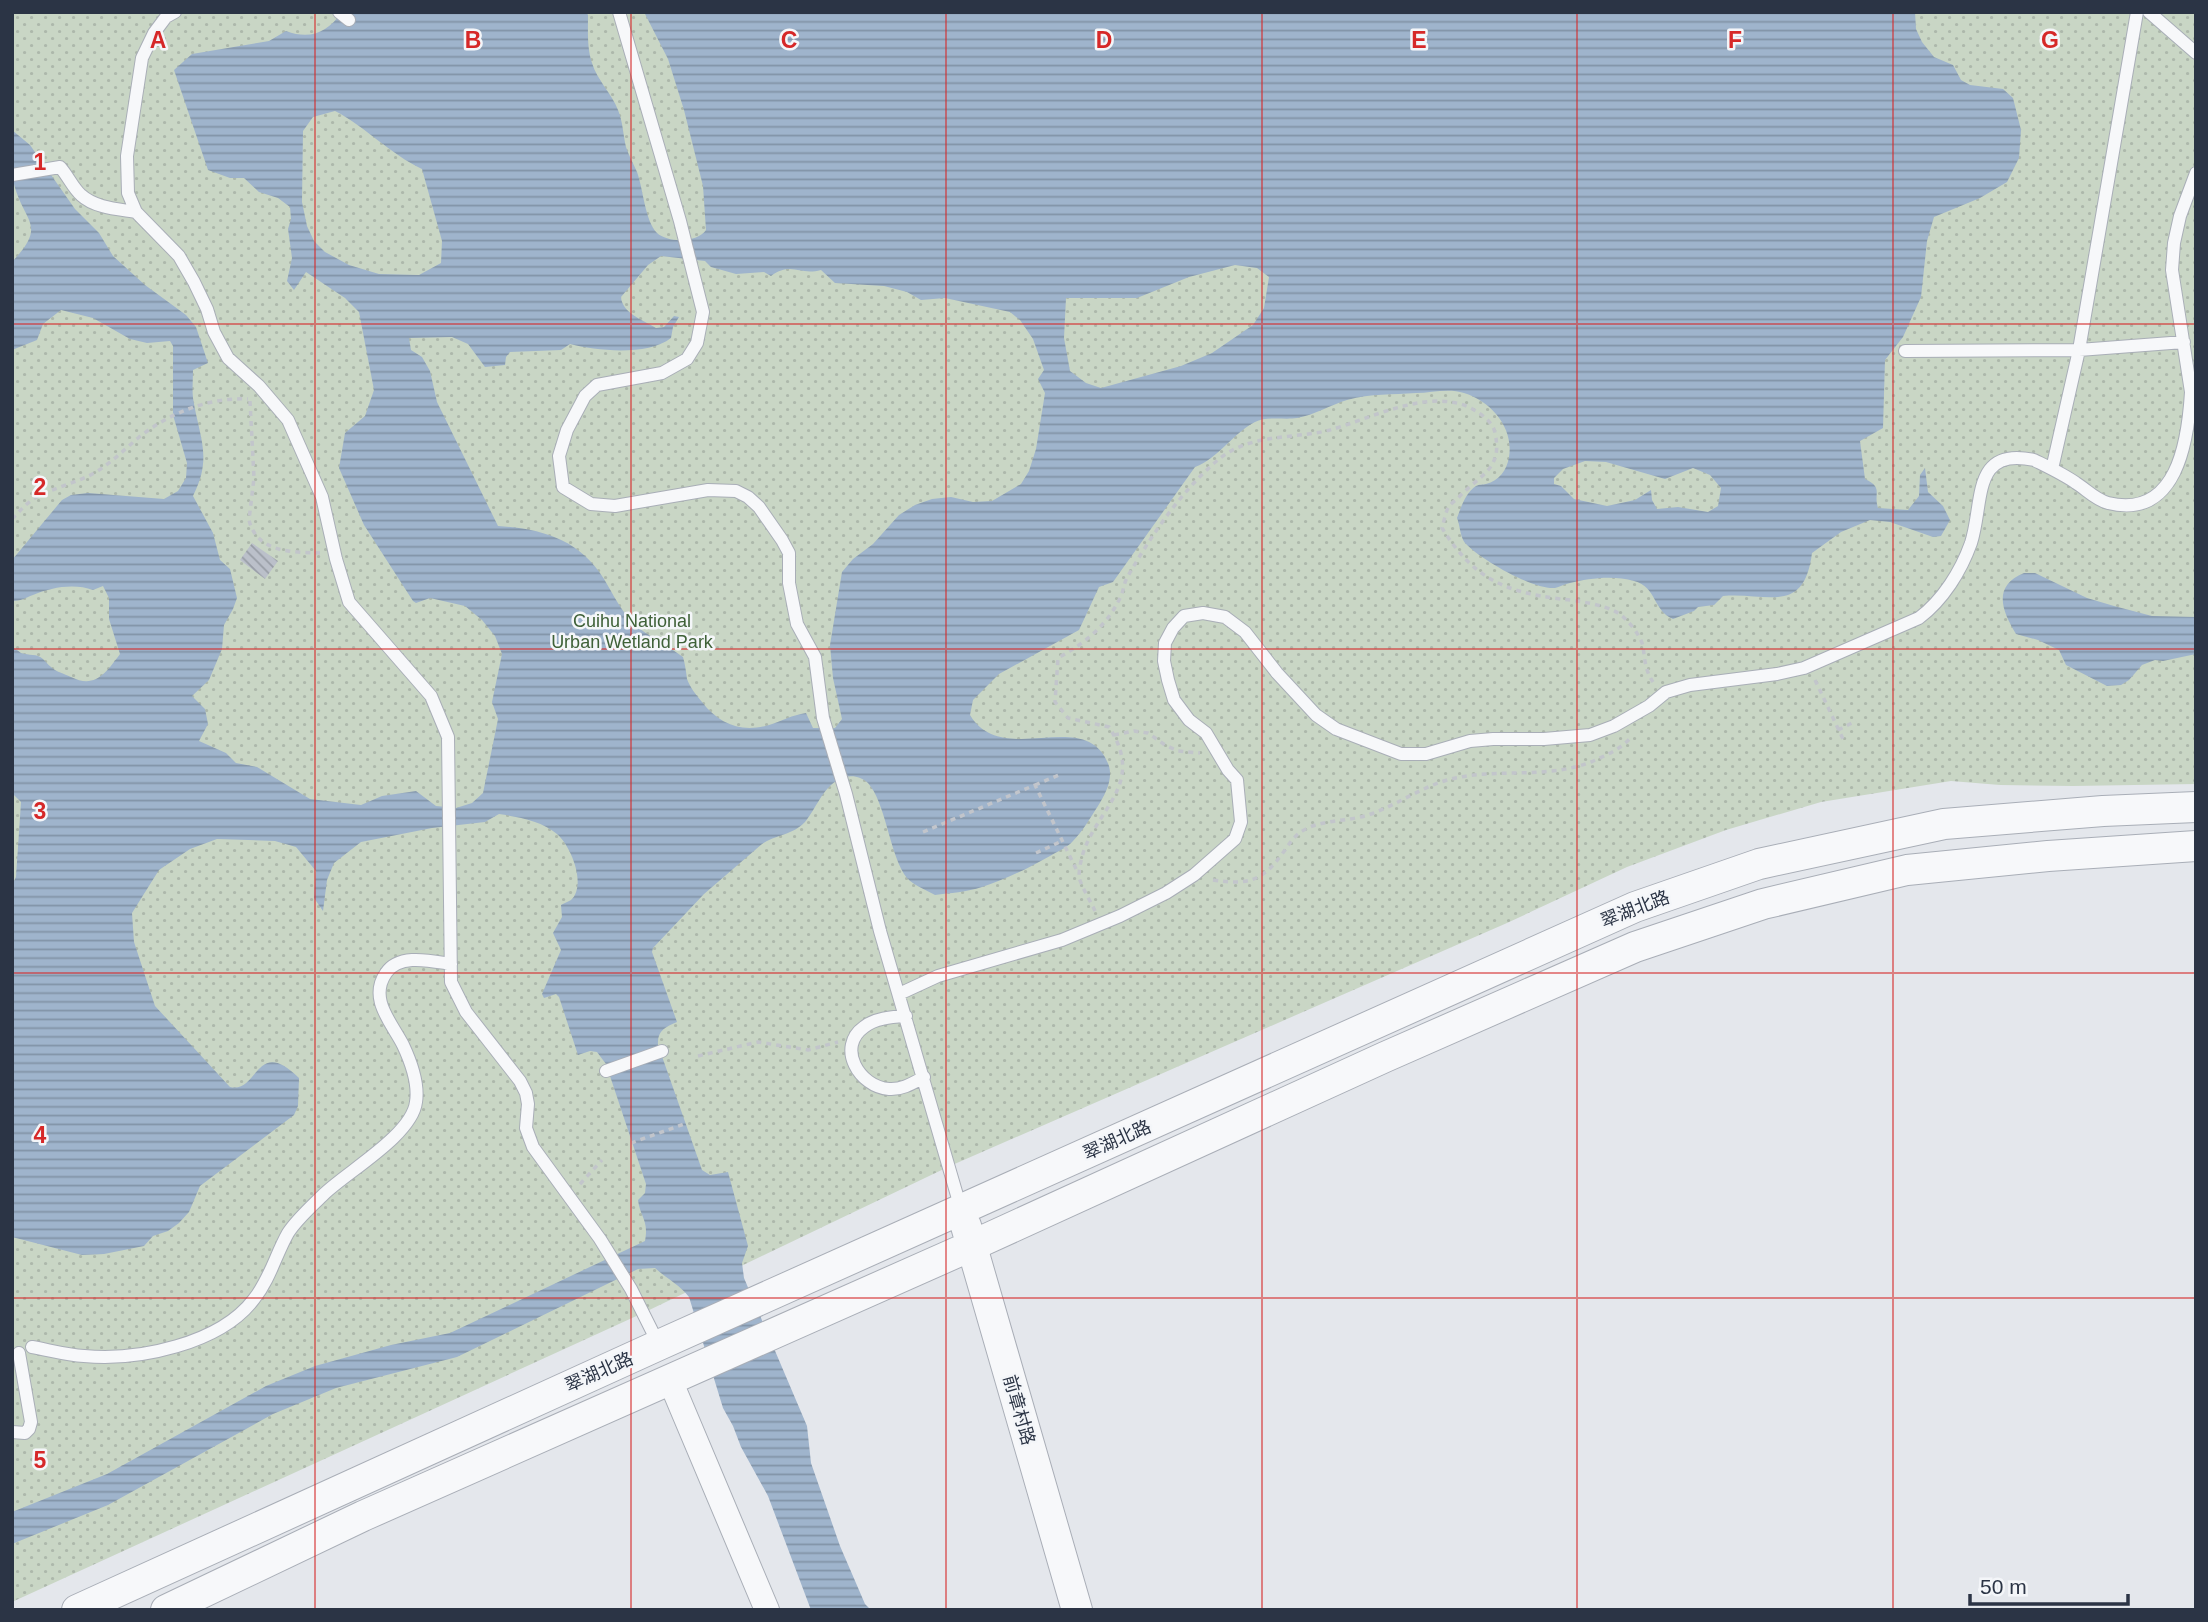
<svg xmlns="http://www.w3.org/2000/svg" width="2208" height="1622" viewBox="0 0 2208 1622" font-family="Arial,'Noto Sans SC',sans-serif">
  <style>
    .green { fill: url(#green-dots) }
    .water { fill: url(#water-rules); fill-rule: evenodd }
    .building { fill: url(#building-back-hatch) }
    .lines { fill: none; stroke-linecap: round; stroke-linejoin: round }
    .service-casing { stroke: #a9aeb7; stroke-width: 14 }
    .minor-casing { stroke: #a9aeb7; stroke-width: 26 }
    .tertiary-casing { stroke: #a9aeb7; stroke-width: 32 }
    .path { stroke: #c2c5cb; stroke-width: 3.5; stroke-dasharray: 5 5; stroke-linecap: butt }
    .service { stroke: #f7f8fa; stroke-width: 12 }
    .minor { stroke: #f7f8fa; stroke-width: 24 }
    .tertiary { stroke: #f7f8fa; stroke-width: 30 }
    .grid { fill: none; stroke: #d62828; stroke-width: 2; stroke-opacity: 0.55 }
    .labels { text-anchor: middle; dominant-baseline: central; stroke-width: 5; stroke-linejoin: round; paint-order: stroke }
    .park-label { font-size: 18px; fill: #3f6138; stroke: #f4f6f9 }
    .street-label { font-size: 18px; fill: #2b3445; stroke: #f4f6f9 }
    .grid-label { font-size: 23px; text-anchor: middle; font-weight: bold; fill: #d62828; stroke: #f4f6f9; stroke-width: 5; stroke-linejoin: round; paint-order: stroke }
  </style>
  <defs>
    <pattern id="green-dots" width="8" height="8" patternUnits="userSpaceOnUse" patternTransform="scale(1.75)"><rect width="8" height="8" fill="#c9d6c5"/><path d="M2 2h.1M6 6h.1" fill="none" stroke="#adb8ab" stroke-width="1.8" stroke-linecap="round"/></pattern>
    <pattern id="water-rules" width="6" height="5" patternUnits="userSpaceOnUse" patternTransform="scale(1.75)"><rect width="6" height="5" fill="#9fb4cc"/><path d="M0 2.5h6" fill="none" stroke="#8293a7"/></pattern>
    <pattern id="building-back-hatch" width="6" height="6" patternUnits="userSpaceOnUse" patternTransform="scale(1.75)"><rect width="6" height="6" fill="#bbc0ca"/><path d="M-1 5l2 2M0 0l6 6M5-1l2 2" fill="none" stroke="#989da6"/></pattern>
  </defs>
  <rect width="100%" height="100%" fill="#e4e7ec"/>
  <path class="green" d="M12,12h2184v772l-123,2 -73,-1 -49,-4 -130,21 -95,28 -99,37 -120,56 -557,243 -307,147 -631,289z"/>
  <path class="water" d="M342,12h244l2,3c0,17 -1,33 4,48 5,17 20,31 26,47 5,12 5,25 8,37 3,9 7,16 11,25 6,16 8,49 20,61 11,10 40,10 49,-3l-3,-44 -19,-76 -16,-51 -24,-47h1271l1,17 6,13 12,15 19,8 8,15 9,5 33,4 10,9 8,32 -2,28 -12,24 -27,16 -46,19 -7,24 -6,56 -18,40 -18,23 -2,68 -23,13 5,38c19,9 8,14 13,29l30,2 11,-14 1,-21 5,-7 3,24 15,14 7,14 -9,16 -8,1 -43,-15 -20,-2 -29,12 -29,21c-8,63 -45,39 -89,43l-9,9 -16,2 -4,4 -21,8c-20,-8 -16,-32 -39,-38 -20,-6 -45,-3 -64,2 -5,1 -11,4 -15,5 -22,2 -75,-29 -90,-45 -5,-6 -5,-18 -8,-25 4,-11 9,-26 19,-32 4,-2 6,-1 10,-2 13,-3 21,-14 23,-27 5,-29 -18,-56 -45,-64 -16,-5 -32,0 -48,0 -24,2 -44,0 -69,7 -16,5 -33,15 -50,18 -12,2 -31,-2 -42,4 -22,11 -36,36 -60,45l-82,115 -14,5 -20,43 -80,44 -26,26 -3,15c33,55 117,-11 139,51 4,14 -4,29 -11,40 -8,12 -15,25 -25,35 -6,7 -15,10 -23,15 -21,12 -44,23 -68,31 -15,5 -32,6 -47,8 -11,-6 -25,-11 -31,-21 -15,-25 -19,-72 -36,-91 -8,-8 -21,-9 -30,-3 -16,9 -22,29 -33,42 -12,13 -30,13 -43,22l-58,50 -51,54 -1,4 25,70c-12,5 -20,9 -19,23l44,125 8,5 18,-3 20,74 -6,17 2,15 63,148 4,37 29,83 25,58 6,6h-60l-43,-114 -27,-49 -8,-21 -10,-18 -34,-111c-9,-12 -22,-18 -34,-29l-17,1 -181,88 -121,31 -63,26 -165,91 -96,39v-32l95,-38 159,-88 49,-20 76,-21 59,-12 195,-92c4,-21 -5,-24 -7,-41l7,-7 1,-9 -40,-120 -9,-12 -7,-1 -12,4 -19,-58 -3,-3 -12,4 -2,-4 19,-44 -8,-17 9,-16 -1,-12c3,-2 7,-3 10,-5 16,-15 0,-54 -14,-66 -15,-13 -39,-17 -58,-20l-14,8 -53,6 -71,14 -27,21 -7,17 -4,31 -9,-13 2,-27 -20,-24 -21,-6 -58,-2 -27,10 -31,21 -27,43 2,29 21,64 75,81c28,7 26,-52 69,-9l-1,28 -4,9 -94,71 -11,26 -10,11 -11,8 -15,5 -9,10 -40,8 -22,1 -70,-18v-352l4,-8 5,-75 -9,-9v-146c1,0 9,6 9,6 8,3 16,0 22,6 12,13 12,11 28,18 24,12 35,-4 49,-23l-11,-35v-21l-6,-12 -10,4c-18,-7 -42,-3 -60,5 -8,3 -12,6 -21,6v-41l50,-60 9,-5 17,-2 76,6 14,-8 8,-13 1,-15 -14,-48v-69l-3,-5 -23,2 -17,-4 -37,-21 -32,-8 -18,14 -6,16 -25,10v-88c36,-38 12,-39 2,-78 -5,-16 -2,-37 -2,-54l18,15 45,64 24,24 14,23 32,29 41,30 10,12 12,36 -15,7c0,9 -1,19 0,28 6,39 20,59 0,98l20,37 7,27 10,9 7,29 -4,11 -9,16 -2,24 -13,31 -17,16 13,13 3,15 -9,17 27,12 10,10 21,4 53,32 51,6 21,-9 34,-5 20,15 20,2 16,-5 11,-10 15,-74 -6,-17 10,-48 -7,-18 -13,-16 -17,-14 -35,-8 -14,5 -3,-2 -49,-76 -25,-57 6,-35 20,-17 9,-26 -15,-78 -14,-14 -39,-26 -12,18 -7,-9 5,-23 -4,-29 3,-10 -1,-12 -12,-9 -19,-6 -15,-14h-14l-22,-8 -34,-100 18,-16 77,-13 17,-10c24,9 41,2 56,-19zM335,111c31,16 55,43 87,58l20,72 -1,22 -22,12 -40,-1 -30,-9 -24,-13 -11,-11 -7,-15 -5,-24 1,-71 10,-14zM661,256l44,5 6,6 25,7 28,-2 7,4c21,-15 28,0 50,-6l14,13 49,3 23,6 14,8 24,-2 65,14 10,8 13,19 11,31 -6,9 7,14 -9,56 -7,22 -8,13 -29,17 -19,1 -22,-5 -19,2 -17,6 -16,10 -26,29 -20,15 -11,13 -12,73 3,33 9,41 -7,9h-22l-7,-15c-14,2 -24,8 -37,12 -28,8 -50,-1 -67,-23 -6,-7 -12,-15 -15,-23 -1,-8 -2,-15 -4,-22 -16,-12 -34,-20 -49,-33 -13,-13 -21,-30 -30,-45 -25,-40 -62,-50 -106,-53l-61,-124 -7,-31 -8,-14 -11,-7 -2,-12 43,-1 16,7 17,23 20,-2 1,-8 4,-5 51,-2 9,-6c27,7 78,12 101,-6l2,-11 6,-10 -5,-1 -10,11 -8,1c-13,-8 -34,-15 -35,-31l27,-32zM1235,265l22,3 12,9 -5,31 -11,17 -41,28 -31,13 -80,22 -15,-5 -16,-12 -6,-33 2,-40h71l52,-21zM1585,461l21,1 59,17 28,-11 17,7 11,13 -3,18 -10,6 -30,-5 -21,2 -5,-9 -1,-10 -16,10 -28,6 -33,-7 -13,-13 -7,-2v-6l9,-9z
    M2024,573h11l52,25 27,8 38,10 44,1v37l-33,7 -8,-1 -13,5 -13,15 -8,5 -14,1 -41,-21 -7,-15 -21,-10 -22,-6c-14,-23 -24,-48 8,-61z"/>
  <path class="building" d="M252,543l26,18 -13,18 -25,-19z"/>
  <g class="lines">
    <defs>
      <path id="service" d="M175,12l-9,5 -12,16 -12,25 -15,98 1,37 8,19 43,44 15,26 13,27 7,23 14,26 31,28 29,34 34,77 14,62 13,43 82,94 17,41 3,245 15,30 54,69 6,12 2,11 -2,24 7,19 67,92 31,50 28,56
        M339,12l10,8
        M619,12l61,209 23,91 -6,31 -10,16 -25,14 -65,12 -12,11 -18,34 -8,26 4,31 28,17 24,2 93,-16 28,1 12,6 11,10 23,33 7,13v30l8,41 18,33 8,61 23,76 34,137 81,278
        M2149,12l47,41
        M12,175l48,-8c8,9 13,21 21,28 14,13 37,14 55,17
        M1905,351l174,-1 105,-8
        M2052,469l27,-119 58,-338
        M899,994l39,-18 124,-36 58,-24 46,-23 28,-18 41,-36 6,-17 -4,-42 -9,-10 -22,-37 -17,-13 -15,-20 -6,-20 -4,-19 1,-18 8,-15 11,-12 19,-3 22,4 20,15 32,41 39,42 20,14 65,25h25l44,-13 23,-2h51l46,-4 24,-9 35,-20 17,-14 24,-7 87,-11 27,-6 115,-50c24,-18 42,-47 52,-75 13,-40 0,-97 63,-83 14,7 29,14 42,23 11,7 20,17 32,20 69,17 80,-62 83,-111l-19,-122 2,-27 6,-27 16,-43
        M906,1016c-14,1 -31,2 -42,11 -28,20 -5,60 25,62 13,1 24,-6 35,-12
        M606,1071l56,-20
        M32,1347c17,3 35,8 52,9 54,5 136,-12 170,-57 16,-20 22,-45 34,-66 9,-14 24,-27 36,-39 24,-23 88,-59 92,-92 3,-19 -5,-40 -13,-57 -11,-22 -35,-46 -17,-72 13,-20 45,-12 65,-9
        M12,1432l13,1 4,-4 2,-7 -12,-69"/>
      <path id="minor" d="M670,1380l97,230"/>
      <path id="tertiary" d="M966,1226l111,384
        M77,1610l582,-265 976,-438 124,-43 185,-40 159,-13 93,-4
        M166,1610l197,-94 608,-270 414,-189 250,-110 128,-43 144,-34 141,-14 148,-10"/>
    </defs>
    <use href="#service" class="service-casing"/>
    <use href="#minor" class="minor-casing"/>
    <use href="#tertiary" class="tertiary-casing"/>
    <path class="path" d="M250,401l4,77 -5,42c8,33 43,32 71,33
      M12,519c8,-8 15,-17 25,-22 18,-10 40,-14 59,-25 16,-10 28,-22 42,-34 31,-25 71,-41 110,-39
      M1815,680l29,61
      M1838,730l18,-9
      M1114,735l20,-4 14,2 17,12 13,6 22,2
      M1035,785l24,-10
      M923,832l112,-47 43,88
      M1036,853l26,-12
      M1213,880c34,5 49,2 69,-26 7,-9 11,-18 22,-24 19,-11 45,-8 67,-16 25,-9 48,-25 73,-33 52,-16 107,2 158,-24 11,-5 22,-11 30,-21
      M1095,911c-5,-11 -13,-23 -16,-34 0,-5 1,-12 2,-16 11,-51 67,-74 28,-134l-41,-9 -13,-16 3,-44c28,-16 49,-32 63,-62 3,-7 3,-14 7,-20 24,-42 54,-86 91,-117 31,-25 70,-20 107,-28 44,-11 110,-49 153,-18 6,4 15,12 16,20 8,36 -14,41 -36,64 -3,3 -9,7 -11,11 -3,6 -4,14 -6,20 31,50 62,64 119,71 18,2 41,5 57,14 9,5 24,24 25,34 2,13 2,23 10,35
      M698,1056l60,-14 50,8 30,-8
      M631,1143l56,-20
      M580,1184l22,-24"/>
    <use href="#service" class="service"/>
    <use href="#minor" class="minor"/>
    <use href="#tertiary" class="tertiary"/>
  </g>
  <path class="grid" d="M315,12v1598M631,12v1598M946,12v1598M1262,12v1598M1577,12v1598M1893,12v1598M12,324h2184M12,649h2184M12,973h2184M12,1298h2184"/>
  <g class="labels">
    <g class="park-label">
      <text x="632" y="621">Cuihu National<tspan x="632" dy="21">Urban Wetland Park</tspan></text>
    </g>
    <g class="street-label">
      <text transform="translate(1635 909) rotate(-21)">翠湖北路</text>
      <text transform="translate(1117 1140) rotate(-24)">翠湖北路</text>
      <text transform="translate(599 1372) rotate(-24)">翠湖北路</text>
      <text transform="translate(1019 1410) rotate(74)">前章村路</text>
    </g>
  </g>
  <g class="grid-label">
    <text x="158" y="48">A</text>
    <text x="473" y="48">B</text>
    <text x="789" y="48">C</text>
    <text x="1104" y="48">D</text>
    <text x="1419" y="48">E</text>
    <text x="1735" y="48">F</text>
    <text x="2050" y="48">G</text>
    <text x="40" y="170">1</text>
    <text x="40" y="495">2</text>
    <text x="40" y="819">3</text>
    <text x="40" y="1143">4</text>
    <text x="40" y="1468">5</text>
  </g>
  <rect width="2208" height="1622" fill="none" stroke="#2b3445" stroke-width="28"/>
  <path d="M1970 1594v10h158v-10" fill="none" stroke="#2b3445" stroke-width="3.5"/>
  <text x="1980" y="1594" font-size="21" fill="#2b3445" stroke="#f4f6f9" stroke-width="5" paint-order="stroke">50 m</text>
</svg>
